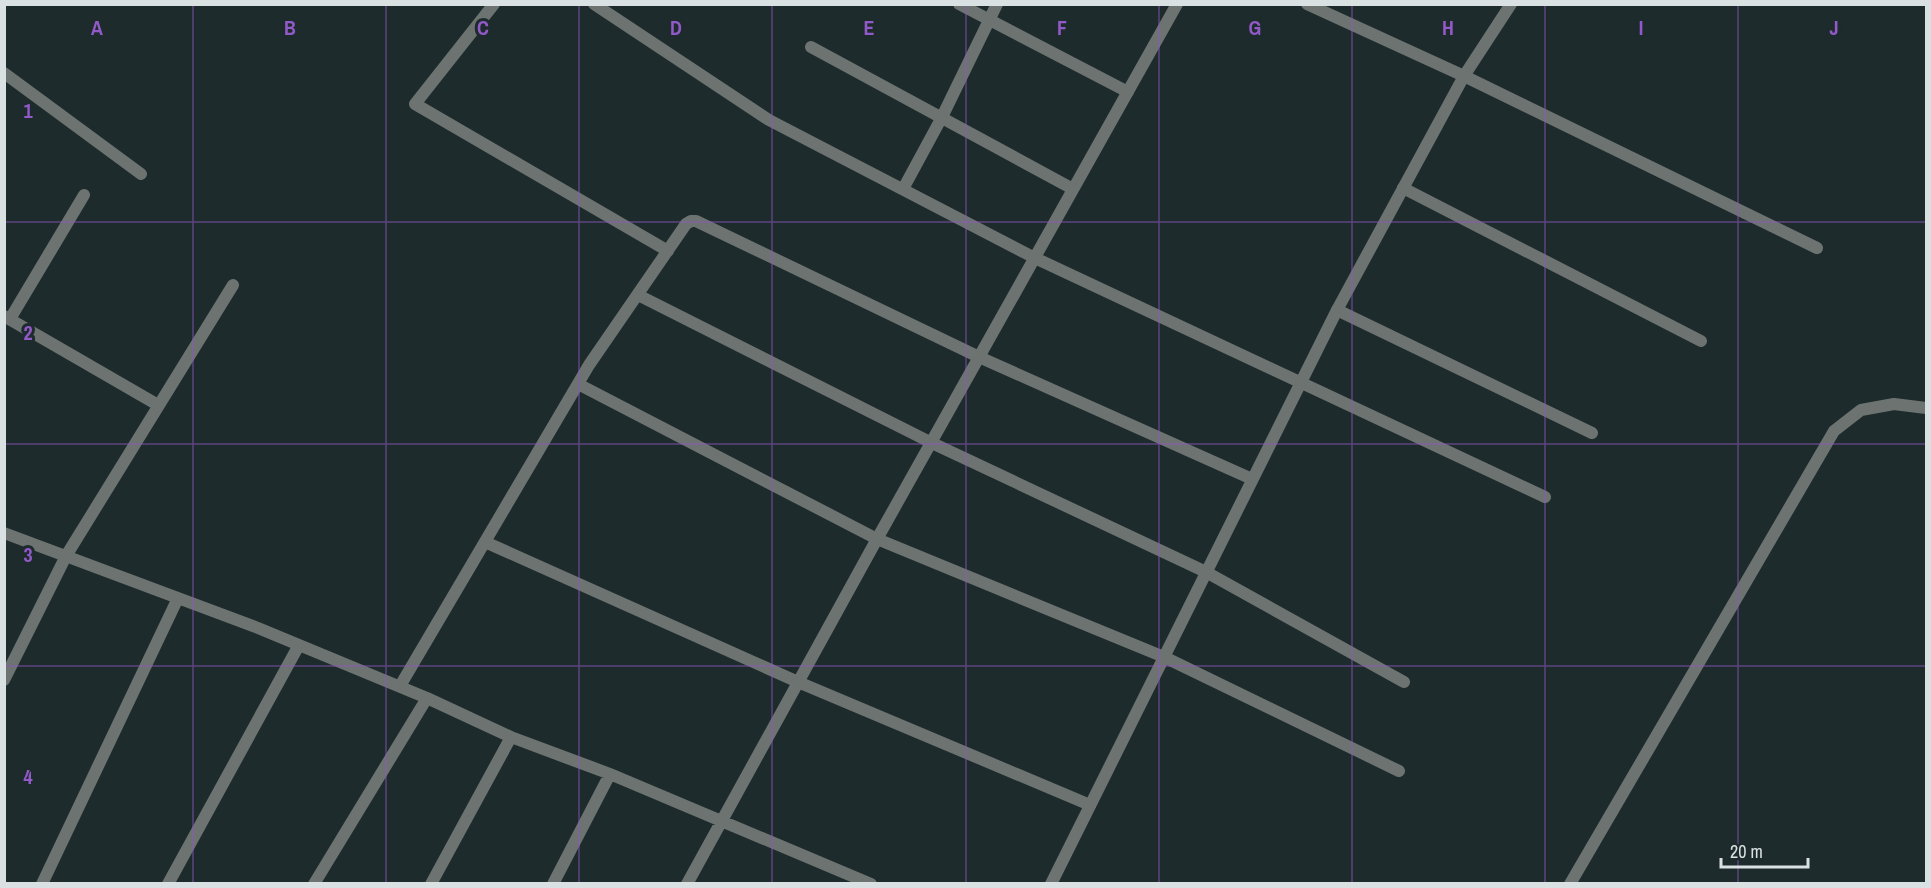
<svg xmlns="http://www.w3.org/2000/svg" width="1931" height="888" viewBox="0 0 1931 888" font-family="'Archivo Narrow',sans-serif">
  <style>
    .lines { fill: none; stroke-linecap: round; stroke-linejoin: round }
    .service { stroke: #6d7371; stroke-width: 12 }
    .minor { stroke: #6d7371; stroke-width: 12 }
    .tertiary { stroke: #6d7371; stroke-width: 12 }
    .grid { fill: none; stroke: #9259c8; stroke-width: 1.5; stroke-opacity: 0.55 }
    .grid-label { font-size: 20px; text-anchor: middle; font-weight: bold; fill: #9259c8; stroke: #1e2b2c; stroke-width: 6; stroke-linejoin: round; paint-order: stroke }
  </style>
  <rect width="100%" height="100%" fill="#1e2b2c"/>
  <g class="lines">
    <path class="service" d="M4,73l137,101
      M10,319l74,-124"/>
    <path class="minor" d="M494,4l-79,100 253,147
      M594,4l175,116 266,138 510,239
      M959,4l169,88
      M1307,4l157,72 353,172
      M811,47l262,142
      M1403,188l298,153
      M903,189l39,-72 55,-113
      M638,295l294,148 274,129 198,110
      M1337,310l255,123
      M4,316l154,89
      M578,384l299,155 287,118 235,114
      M4,533l254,95 169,70 84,39 99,37 261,110
      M485,542l313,140 292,123
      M4,680l62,-124 167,-271
      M400,686l189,-321 97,-141 5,-3h5l283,136 273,122
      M42,884l136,-286
      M168,884l131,-239
      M314,884l113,-186
      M431,884l80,-147
      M553,884l57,-110
      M687,884l190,-345 300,-535
      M1570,884l264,-453 27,-21 33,-6 32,4"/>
    <path class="tertiary" d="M1051,884l286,-574 127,-234 47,-72"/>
  </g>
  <path class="grid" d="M193,4v880M386,4v880M579,4v880M772,4v880M966,4v880M1159,4v880M1352,4v880M1545,4v880M1738,4v880M4,222h1922M4,444h1922M4,666h1922"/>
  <g class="grid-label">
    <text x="97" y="35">A</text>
    <text x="290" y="35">B</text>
    <text x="483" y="35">C</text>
    <text x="676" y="35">D</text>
    <text x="869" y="35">E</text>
    <text x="1062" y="35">F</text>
    <text x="1255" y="35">G</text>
    <text x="1448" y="35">H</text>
    <text x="1641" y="35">I</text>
    <text x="1834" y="35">J</text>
    <text x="28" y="118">1</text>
    <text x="28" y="340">2</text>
    <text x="28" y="562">3</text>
    <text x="28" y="784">4</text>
  </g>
  <rect width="1931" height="888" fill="none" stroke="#d9e1e2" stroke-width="12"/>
  <path d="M1721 858v9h87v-9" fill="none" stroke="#d9e1e2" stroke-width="3"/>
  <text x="1730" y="858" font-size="18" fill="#d9e1e2" stroke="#1e2b2c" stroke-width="4.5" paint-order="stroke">20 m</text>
</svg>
